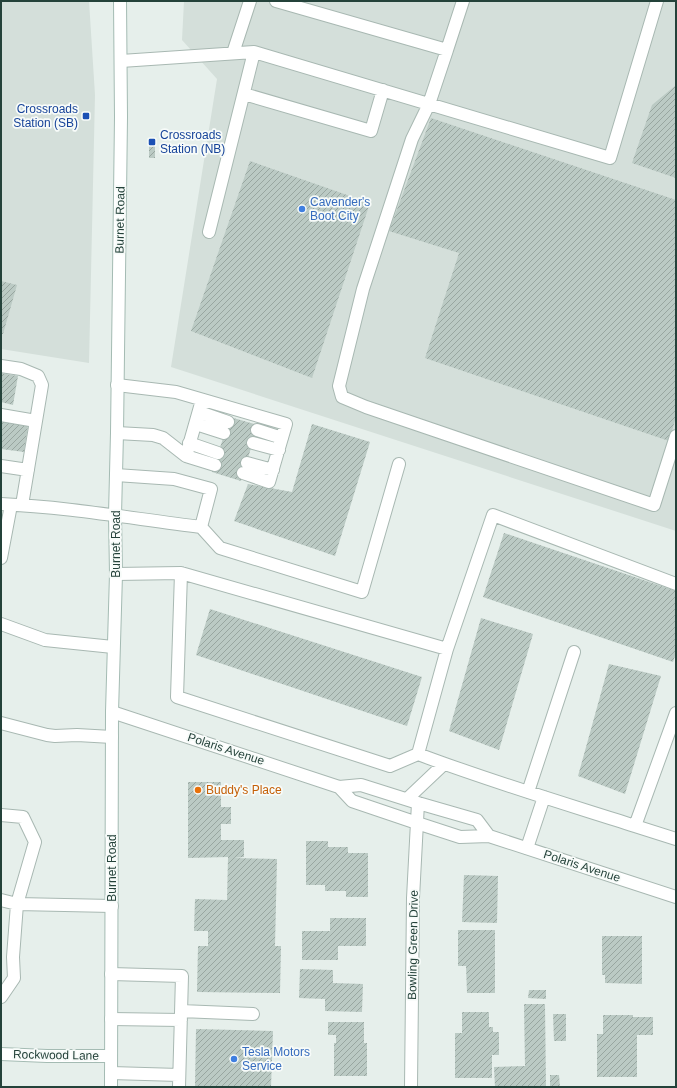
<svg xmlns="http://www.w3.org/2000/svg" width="677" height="1088" viewBox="0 0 677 1088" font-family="Arial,sans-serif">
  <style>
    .built { fill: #d4dfda }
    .building { fill: url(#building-hatch) }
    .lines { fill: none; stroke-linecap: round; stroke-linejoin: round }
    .lane-casing { stroke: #a8b8b2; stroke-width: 14 }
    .street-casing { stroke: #a8b8b2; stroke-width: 14 }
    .secondary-casing { stroke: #a4bbb3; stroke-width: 14 }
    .lane { stroke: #fff; stroke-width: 12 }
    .street { stroke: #fff; stroke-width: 12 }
    .secondary { stroke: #fff; stroke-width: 12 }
    .transit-dot { fill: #1a4fb4; stroke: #f7fbf9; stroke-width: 1.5 }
    .shop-dot { fill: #3f7fe0; stroke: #f7fbf9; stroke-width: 1.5 }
    .food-dot { fill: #e8710a; stroke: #f7fbf9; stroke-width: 1.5 }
    .labels { text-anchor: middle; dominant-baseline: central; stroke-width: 3.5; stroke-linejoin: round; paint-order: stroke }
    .transit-label { font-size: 12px; fill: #164399; stroke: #f7fbf9; text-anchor: end }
    .shop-label { font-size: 12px; fill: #366cbe; stroke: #f7fbf9; text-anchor: start }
    .street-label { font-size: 12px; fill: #24423a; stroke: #f7fbf9 }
    .food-label { font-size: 12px; fill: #c56008; stroke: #f7fbf9; text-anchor: start }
  </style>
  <defs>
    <pattern id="building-hatch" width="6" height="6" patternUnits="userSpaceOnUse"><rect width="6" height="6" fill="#bbcac4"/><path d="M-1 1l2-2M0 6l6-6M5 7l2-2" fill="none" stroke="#98a6a0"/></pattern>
  </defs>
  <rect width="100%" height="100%" fill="#e6efeb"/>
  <path class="built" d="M1,1h88l6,94 -6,268 -88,-14z
    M184,1h492v530l-505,-164 46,-288 -35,-39z"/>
  <path class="building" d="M676,85v93l-44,-15 20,-58z
    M431,118l245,82v217l-7,24 -244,-83 34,-105 -70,-22z
    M149,145h6v13h-6z
    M250,161l120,42 -58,175 -121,-47z
    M1,281l16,4 -14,49h-2z
    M1,373l17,3 -5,29 -12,-3z
    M230,417l28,8 -17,56 -29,-9z
    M1,421l27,5 -4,26 -23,-3z
    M312,424l58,18 -35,114 -101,-35 14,-37 44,8z
    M504,533l172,58v62l-3,9 -190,-65z
    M210,609l212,68 -15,49 -211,-71z
    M481,618l52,16 -34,116 -50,-19z
    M609,664l52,12 -36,118 -47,-18z
    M188,782h33v25h10v17h-10v16h23v17l-10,1 43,1 -2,87h6l-1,47 -83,-1 1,-46h10v-15h-14l1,-32 32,1 1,-43 -40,1z
    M306,841h22v6h20v6h20v44h-22v-6h-21v-6h-19z
    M464,875l34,1 -1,47 -35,-1z
    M330,918h36v28h-28v14h-36v-29h28z
    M458,930h37v63h-28l-1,-27h-8z
    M602,936h40v48l-37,-1v-8h-3z
    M300,969l33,1v13l30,1 -1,28 -37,-1v-12l-26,-1z
    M529,990h17v9l-18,-1z
    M524,1004h21l1,83h-51l-1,-20 31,-1z
    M462,1012h27v15h4v5h6v23h-7v23h-37v-45h7z
    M553,1014h13v27h-12z
    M603,1015h30v2h20v18h-16v42h-40v-43h6z
    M328,1022h36v21h3v33h-33v-33h2v-8h-8z
    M196,1029l77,2 -2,56h-76z
    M550,1075h9l1,12h-10z"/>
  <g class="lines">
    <defs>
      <path id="lane" d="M276,1l171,49 16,-49
        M447,50l-18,54 -17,35 -49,150 -24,97 3,11 24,10 288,98 22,-69
        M233,53l17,-52
        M121,61l133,-9 356,106 47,-157
        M244,94l127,37 12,-41
        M209,232l45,-180
        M1,366l20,3 17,7 4,9 -20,120
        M117,385l59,7 110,32 -17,58 -26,-9
        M199,412l29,10
        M1,415l35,6
        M196,424l28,9
        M257,430l25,8
        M117,433l36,2 10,3 23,18 16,-56
        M189,443l29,10
        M253,443l26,7
        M186,456l29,9
        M247,463l26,7
        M1,466l27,4
        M1,504c67,3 134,15 200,23l10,-38 -37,-10 -58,-4
        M201,527l19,21 142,44 37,-128
        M1,558l10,-53
        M181,573l-4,124 213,69 28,-12
        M116,574l65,-1 266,76
        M676,584l-183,-69 -46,134 -29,105c71,27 145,49 217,72l41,-113
        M1,624l44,16 68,7
        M1,723l46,12 8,1 22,-1 35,2
        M528,792l46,-140
        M407,799l37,-35
        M1,815l22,2 12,25 -18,62 -4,53 1,21 -13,19
        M635,826l41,13
        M527,848l17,-51
        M1,900l16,4 95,2
        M111,974l71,2 -3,111
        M181,1011l72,3
        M111,1019l70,1
        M111,1073l68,2"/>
      <path id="street" d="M112,712l227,75 22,-2 57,18 59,17 12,16
        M339,787l13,14 65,22 43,14 29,-1 187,61
        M411,1087l2,-189 5,-95"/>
      <path id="secondary" d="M1,1054l46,2h64
        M111,1087l1,-375 4,-138 -1,-59 2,-82 4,-316 -1,-116"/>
    </defs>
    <use href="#lane" class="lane-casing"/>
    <use href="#street" class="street-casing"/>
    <use href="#secondary" class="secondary-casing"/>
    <use href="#lane" class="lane"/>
    <use href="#street" class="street"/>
    <use href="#secondary" class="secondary"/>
  </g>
  <g class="transit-dot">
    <rect x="82" y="112" width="8" height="8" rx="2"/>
    <rect x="148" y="138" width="8" height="8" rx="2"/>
  </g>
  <g class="shop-dot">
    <circle cx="302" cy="209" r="4"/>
    <circle cx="234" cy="1059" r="4"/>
  </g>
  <circle class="food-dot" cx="198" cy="790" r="4"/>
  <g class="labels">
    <g class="transit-label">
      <text x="78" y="109">Crossroads<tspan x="78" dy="14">Station (SB)</tspan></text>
      <text x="160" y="135" text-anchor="start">Crossroads<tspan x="160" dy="14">Station (NB)</tspan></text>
    </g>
    <g class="shop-label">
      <text x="310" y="202">Cavender's<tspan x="310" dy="14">Boot City</tspan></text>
      <text x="242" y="1052">Tesla Motors<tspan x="242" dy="14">Service</tspan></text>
    </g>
    <g class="street-label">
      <text transform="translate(120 220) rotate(-89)">Burnet Road</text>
      <text transform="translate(116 544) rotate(-90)">Burnet Road</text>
      <text transform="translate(226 749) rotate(18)">Polaris Avenue</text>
      <text transform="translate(582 866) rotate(18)">Polaris Avenue</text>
      <text transform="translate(112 868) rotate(-90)">Burnet Road</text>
      <text transform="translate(413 945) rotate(-89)">Bowling Green Drive</text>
      <text transform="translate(56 1055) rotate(1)">Rockwood Lane</text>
    </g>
    <g class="food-label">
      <text x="206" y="790">Buddy's Place</text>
    </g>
  </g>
  <rect width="677" height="1088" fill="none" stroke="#24423a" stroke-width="4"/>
</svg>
